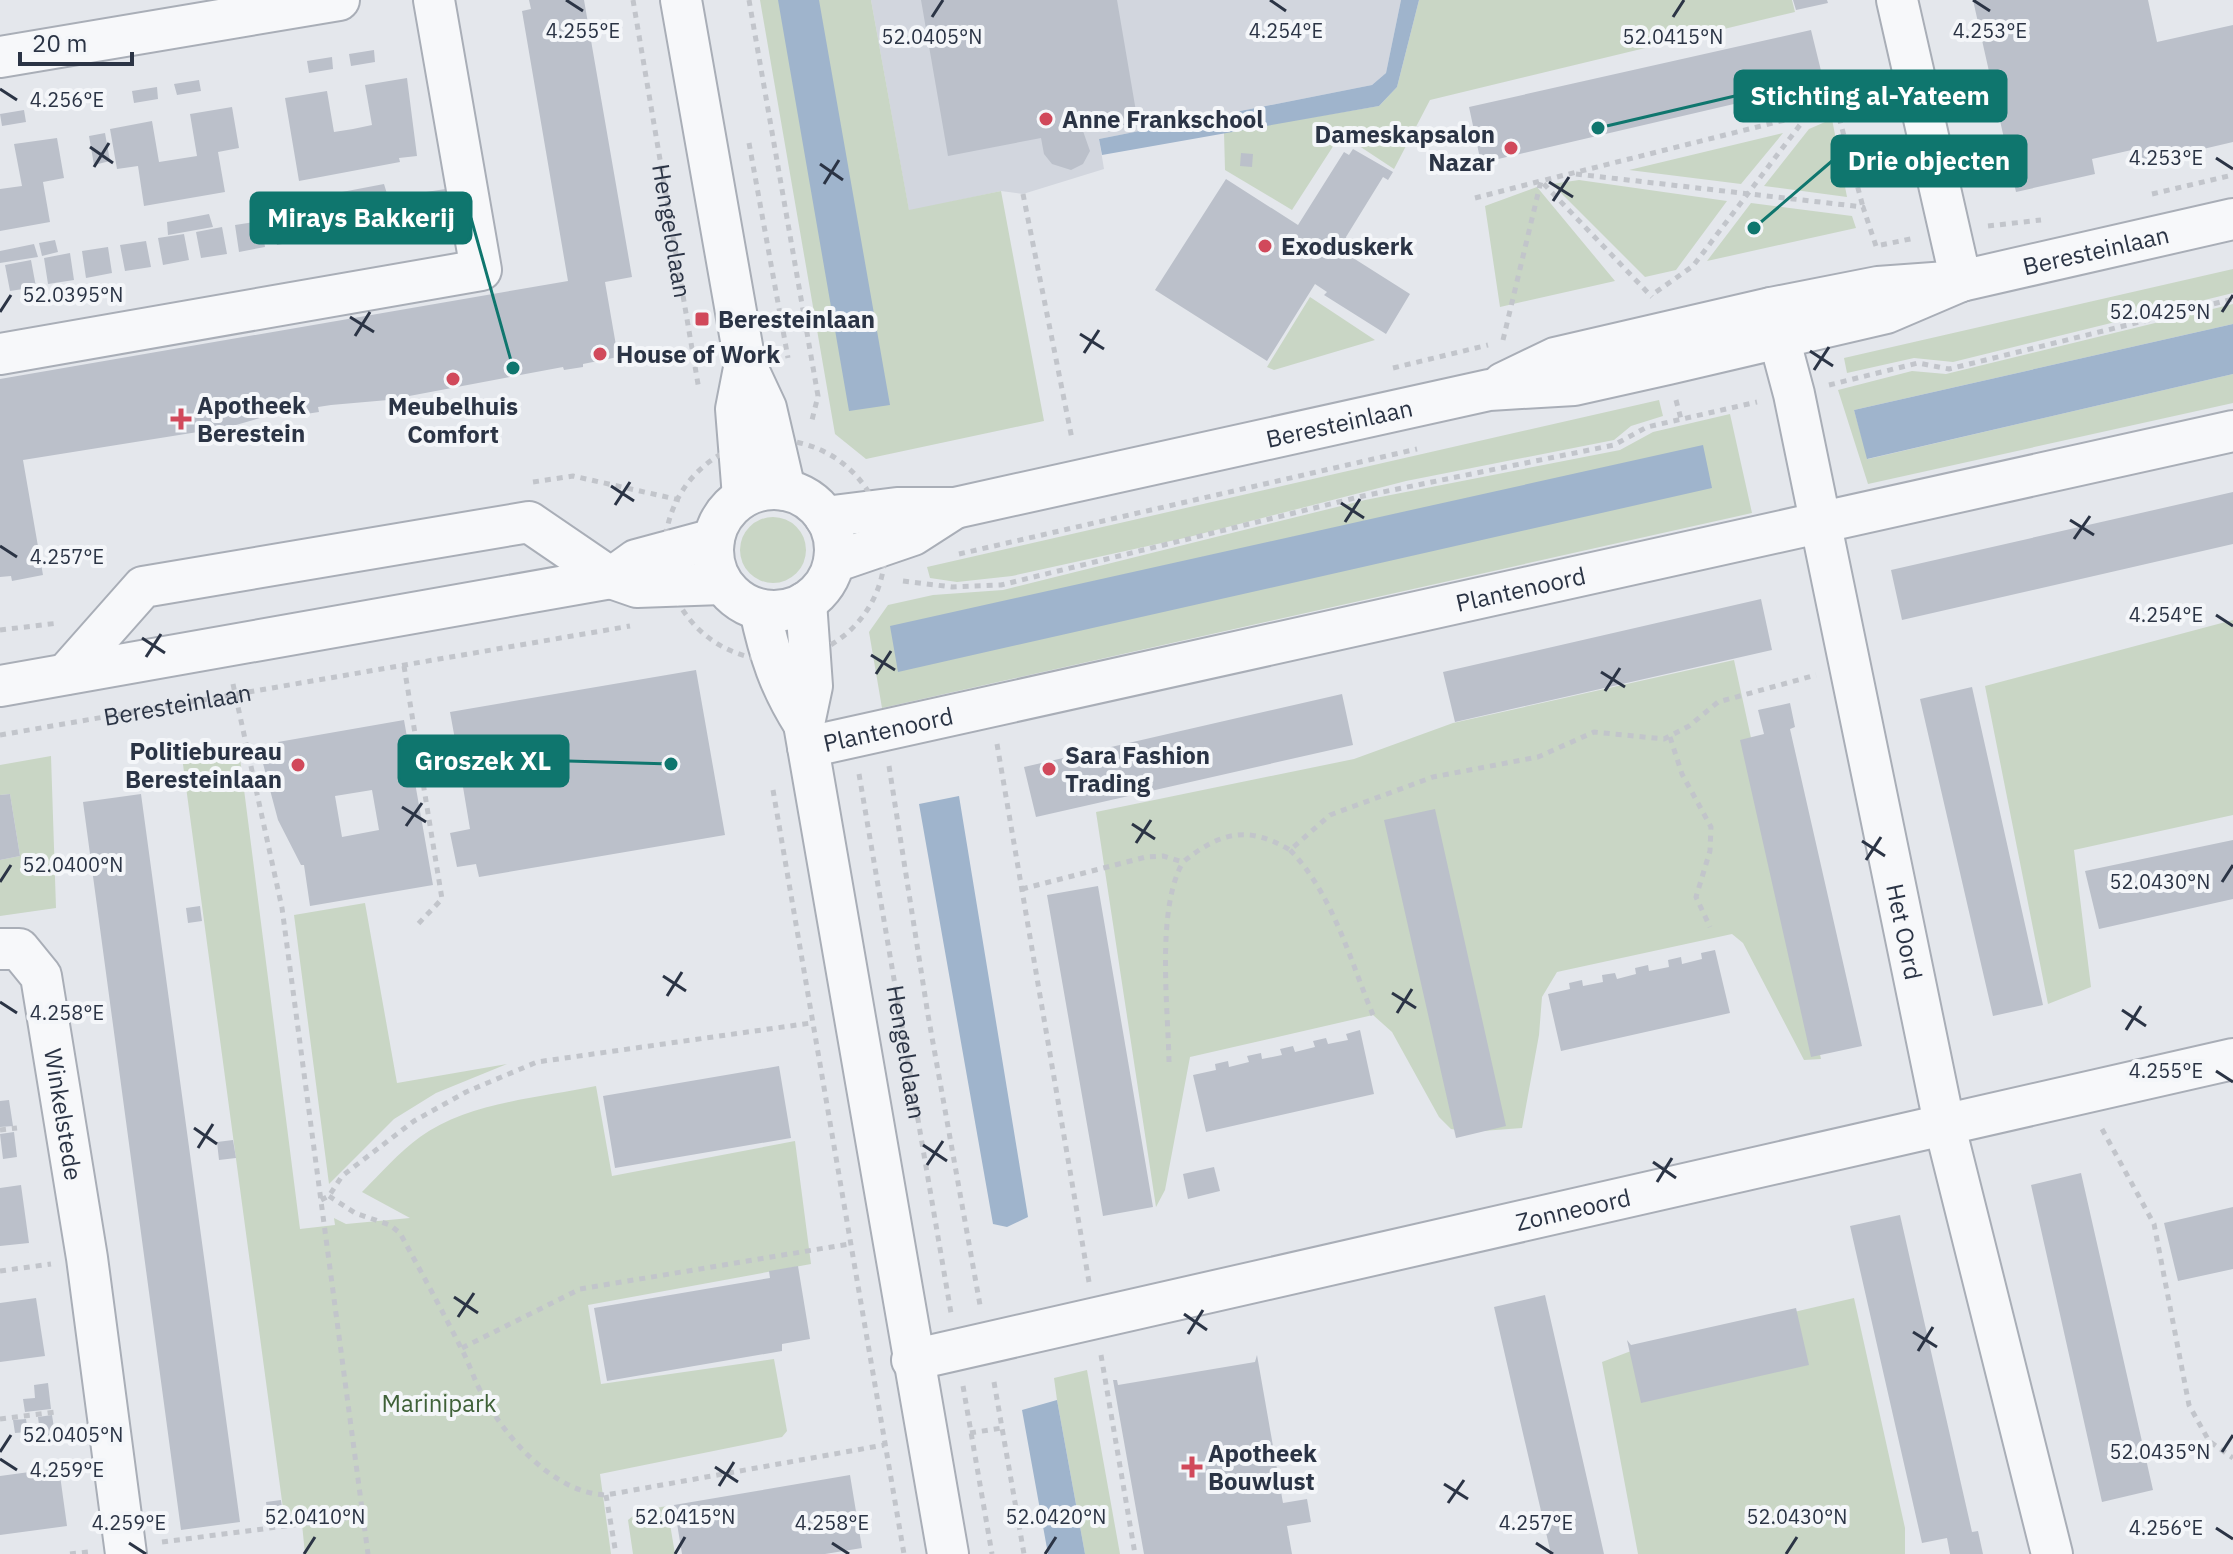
<svg xmlns="http://www.w3.org/2000/svg" width="2233" height="1554" viewBox="0 0 2233 1554" font-family="'IBM Plex Sans',sans-serif">
  <style>
    .built { fill: #d2d6de }
    .green { fill: #c9d6c5 }
    .water { fill: #9fb4cc }
    .building { fill: #bbc0ca; fill-rule: evenodd }
    .lines { fill: none; stroke-linecap: round; stroke-linejoin: round }
    .minor-casing { stroke: #a9aeb7; stroke-width: 44 }
    .path { stroke: #c2c5cb; stroke-width: 5; stroke-dasharray: 6 6; stroke-linecap: butt }
    .minor { stroke: #f7f8fa; stroke-width: 40 }
    .ticks { fill: none; stroke: #2b3445; stroke-width: 3 }
    .poi-dot { fill: #d1495b; stroke: #f4f6f9; stroke-width: 3 }
    .labels { text-anchor: middle; dominant-baseline: central; stroke-width: 8; stroke-linejoin: round; paint-order: stroke }
    .poi-label { font-size: 24px; font-weight: bold; fill: #2b3445; stroke: #f4f6f9; text-anchor: start }
    .street-label { font-size: 24px; fill: #2b3445; stroke: #f4f6f9 }
    .park-label { font-size: 24px; fill: #3f6138; stroke: #f4f6f9 }
    .ticks-label { font-size: 20px; text-anchor: middle; fill: #2b3445; stroke: #f4f6f9; stroke-width: 8; stroke-linejoin: round; paint-order: stroke }
    .leader { fill: none; stroke: #0f766e; stroke-width: 3 }
    .callout-dot { fill: #0f766e; stroke: #f4f6f9; stroke-width: 3 }
    .callout { fill: #0f766e; stroke: #0f766e; stroke-width: 3 }
    .callout-label { font-size: 26px; text-anchor: middle; font-weight: bold; fill: #fff }
  </style>
  <rect width="100%" height="100%" fill="#e4e7ec"/>
  <path class="built" d="M871,0h530l-15,73 -14,12 -273,54 5,30 -81,25 -22,-3 -92,20z"/>
  <path class="green" d="M760,0h111l38,210 92,-19 43,230 -178,38 -31,-25z
    M1419,0h373l3,12 -365,88 -36,69 -53,-35 -49,76 -67,-40 -1,-38 155,-26 18,-19z
    M1832,119l15,78 -83,-11 45,-57z
    M1783,133l-42,51 -112,-14z
    M1579,180l148,21 -51,69 -31,7 -93,-93z
    M1537,187l78,94 -115,26 -15,-101z
    M1751,203l101,13 4,12 -149,33z
    M2233,269v24l-280,69 -39,-4 -67,15 -3,-15z
    M1310,297l65,43 -101,30 -7,-3z
    M2233,304v20l-379,86 14,49 365,-85v29l-365,81 -30,-94 74,-19 34,3z
    M1659,400l4,16 -32,10 -17,14 -208,41 -217,56 -177,39 -55,6 -27,-4 -3,-11z
    M1730,414l22,99 -870,195 -13,-76 19,-27 45,-10 70,-5 362,-90 255,-50 33,-18z
    M740 550a33 33 0 1 1 66 0a33 33 0 1 1-66 0Z
    M2233,620v195l-159,35 17,137 -43,17 -63,-318z
    M1734,660l87,399 -17,1 -61,-117 -11,-9 -175,38 -15,25 -3,38 -17,93 -53,4 -18,-3 -12,-12 -47,-85 -19,-17 -183,42 -25,133 -9,17 -60,-395 258,-53 99,-36z
    M51,756l5,152 -56,8v-56l20,-4 -10,-62 -10,1v-30z
    M182,757l58,1 60,471 35,-4 -1,-7 12,6 64,-6 -48,-26c18,-18 37,-40 58,-55 48,-35 119,-39 176,-51l16,90 183,-35 16,123 -223,41 13,79 173,-25 13,72 -5,6 -182,37 11,80h-306l-4,-40 -17,2z
    M365,903l32,180 110,-19 -71,29 -42,26 -65,65 -35,-269z
    M1854,1298l51,230v26h-267l-36,-192 37,-14z
    M1087,1370l33,184h-35l-28,-154 -3,-22z
    M667,1506l8,48h-42l-5,-34 11,-9z"/>
  <path class="water" d="M778,0h41l71,405 -41,6z
    M1401,0h18l-22,87 -18,19 -277,49 -3,-16 273,-54 14,-12z
    M2233,324v50l-366,85 -13,-49z
    M1703,445l9,43 -814,184 -8,-46z
    M959,796l69,421 -21,10 -14,-3 -74,-420z
    M1057,1400l28,154h-37l-26,-144z"/>
  <path class="building" d="M529,0h55l48,277 -27,5 13,75 -35,7v3l-19,3 -1,-3 -175,33 -57,5 -13,2 1,5 -33,5 -1,-4 -18,3 -38,11 -206,33 20,115 -31,6 -1,-5 -11,1v-198l568,-98 -46,-270 9,-2z
    M921,0h196l21,123 -55,8 7,20 -7,13 -12,6 -19,-6 -8,-10 -3,-16 -93,18z
    M1793,0h34l1,3 -32,7z
    M1973,0h175l9,42 76,-17v117l-94,22 -3,-15 -44,10 3,15 -79,18z
    M1811,30l13,53 -343,80 -12,-56z
    M374,50l1,12 -24,4 -2,-12z
    M332,57l1,12 -24,4 -2,-12z
    M407,78l10,78 -18,2 1,4 -101,19 -14,-83 42,-7 7,41 19,-3 19,-4 -7,-40z
    M199,80l2,11 -24,4 -3,-11z
    M157,87l1,12 -24,4 -2,-12z
    M232,107l7,41 -21,4 7,40 -81,14 -6,-40 -21,3 -7,-40 42,-8 7,41 38,-6 -7,-42z
    M24,110l2,12 -24,4 -2,-12z
    M105,133l5,28 -16,4 -5,-29z
    M57,138l7,40 -21,4 7,40 -50,9v-42l22,-3 -8,-42z
    M1353,149l40,23 -5,8 -5,-3 -37,60 4,19 60,38 -24,40 -62,-39 3,-3 -12,-8 -48,77 -112,-71 71,-111 72,46 46,-73 5,3z
    M1241,153l12,1 -1,13 -12,-1z
    M384,184l4,13 -45,8 -1,-13z
    M452,188l4,26 -26,4 -4,-26z
    M209,214l4,13 -45,8 -1,-13z
    M299,214l4,26 -26,5 -4,-26z
    M261,221l4,26 -26,5 -4,-27z
    M222,227l5,27 -26,4 -5,-26z
    M184,234l5,26 -26,5 -5,-27z
    M55,240l3,12 -16,4 -3,-13z
    M146,241l5,26 -26,4 -5,-26z
    M34,244l4,13 -38,6v-12z
    M108,247l4,26 -26,5 -4,-27z
    M70,253l4,27 -26,4 -4,-26z
    M31,260l5,27 -26,4 -5,-26z
    M2233,492v52l-331,76 -11,-50z
    M1761,599l11,51 -317,72 -12,-50z
    M696,670l29,165 -246,42 -3,-13 -19,3 -7,-34 20,-4 -8,-48 -30,5 -6,-6 6,-8 28,-5 -10,-55z
    M1972,687l71,318 -50,11 -73,-317z
    M1342,694l11,51 -317,72 -12,-50z
    M1790,703l5,24 -5,2 72,317 -51,11 -71,-317 24,-6 -6,-24z
    M404,720l29,165 -123,21 -6,-41h-3l-23,-45 -17,-64 23,-4 -6,-10zM372,790l7,40 -37,7 -7,-41z
    M10,794l10,62 -20,4v-65z
    M141,794l99,728 -59,8 -98,-728z
    M1435,809l71,317 -50,12 -72,-318z
    M2233,840v59l-134,30 -14,-58z
    M1098,886l55,321 -50,9 -56,-321z
    M200,906l2,15 -14,2 -2,-15z
    M1715,950l15,63 -169,38 -13,-57 22,-5 -1,-6 13,-3 1,6 20,-4 -1,-7 13,-2 2,6 19,-5 -1,-6 13,-3 1,6 20,-4 -1,-7 13,-3 1,7 20,-5 -1,-6z
    M1360,1030l14,64 -168,38 -13,-57 23,-5 -1,-6 13,-3 1,6 20,-5 -2,-6 14,-3 1,6 20,-4 -2,-6 13,-3 2,6 20,-5 -2,-6 13,-3 2,6 20,-4 -2,-6z
    M779,1066l12,72 -176,30 -12,-72z
    M9,1100l4,26 -13,1v-26z
    M14,1132l3,25 -14,2 -3,-25z
    M233,1140l3,18 -17,2 -2,-18z
    M1214,1167l6,24 -32,8 -5,-25z
    M2081,1173l72,317 -51,12 -71,-317z
    M21,1185l8,58 -29,3v-58z
    M2233,1207v62l-55,12 -14,-58z
    M1900,1215l72,317 6,-1 5,23h-33l-3,-16 -25,5 -72,-317z
    M798,1266l12,73 -28,5v7l-175,30 -13,-73 176,-30 -1,-7z
    M1545,1295l48,210 11,49h-53l-33,-142 -24,-105z
    M36,1298l9,58 -45,6v-59z
    M1796,1308l13,57 -168,38 -14,-63 4,5z
    M1257,1355l26,148 24,-4 4,23 -24,4 5,28h-148l-31,-174h4l1,5 137,-23z
    M48,1383l3,26 -26,3 -2,-13 12,-1 -1,-13z
    M52,1415l4,26 -15,1 -3,-25z
    M26,1419l2,13 -13,1 -2,-13z
    M59,1468l8,58 -67,9v-59z
    M850,1475l12,73 -37,6h-143l-8,-49z
    M281,1500l2,16 -15,2 -2,-16z"/>
  <g class="lines">
    <defs>
      <g id="minor">
        <path d="M681,0l64,363 21,45 19,82"/>
        <path d="M1897,0l64,281"/>
        <path d="M0,57l339,-57"/>
        <path id="s4" d="M1771,308l23,86 150,729 108,431"/>
        <path d="M0,354l481,-84 -47,-270"/>
        <path id="s5" d="M1503,383l52,-25 216,-50 107,-21 83,-6 272,-62"/>
        <circle cx="774" cy="550" r="61"/>
        <path d="M743,497l-7,-88 9,-46"/>
        <path id="s6" d="M825,517l72,-9h58l534,-118 85,-5 94,-21 218,-51 75,-32"/>
        <path d="M834,562l79,-27 42,-27"/>
        <path d="M806,602l6,84 -8,38 144,830"/>
        <path d="M760,610c9,43 20,77 44,114"/>
        <path d="M66,674l77,-87 386,-65 82,56 26,9 85,-3"/>
        <path d="M0,686l611,-108 25,-18 78,-21"/>
        <path id="s7" d="M808,747l1425,-316"/>
        <path id="s8" d="M0,949h19l22,27 46,282 39,296"/>
        <path id="s9" d="M912,1360l1321,-301"/>
      </g>
    </defs>
    <use href="#minor" class="minor-casing"/>
    <g class="path">
      <path id="s1" d="M633,0l66,390"/>
      <path d="M749,0l69,396 -7,28"/>
      <path d="M1836,106l27,101"/>
      <path d="M749,143l39,215"/>
      <path d="M1576,174l287,33 13,39"/>
      <path d="M1023,194l49,245"/>
      <path d="M2152,194l81,-19"/>
      <path d="M1475,198l66,-17 111,116"/>
      <path d="M1988,226l53,-6"/>
      <path d="M1881,245l34,-7"/>
      <path d="M1656,292l37,-26 116,-153"/>
      <path d="M1503,340l38,-159 340,-85"/>
      <path d="M1393,368l95,-23"/>
      <path d="M1829,385l89,-22 31,6 284,-70"/>
      <path d="M1676,400l5,19"/>
      <circle cx="775" cy="550" r="110"/>
      <path d="M533,482l40,-6 107,24"/>
      <path d="M959,554l458,-105"/>
      <path d="M903,581l49,6 49,-2 362,-89 251,-51 33,-18 110,-25"/>
      <path d="M0,630l59,-7"/>
      <path d="M404,666l38,233 -24,25"/>
      <path d="M233,684l49,224 86,646"/>
      <path id="s2" d="M0,735l630,-109"/>
      <path d="M1670,737l12,37 29,53 -1,24 -14,46 14,30"/>
      <path d="M997,744l92,538"/>
      <path d="M889,766l39,249 52,290"/>
      <path id="s3" d="M859,774l92,539"/>
      <path d="M773,790l131,764"/>
      <path d="M1290,850c43,44 60,110 83,165"/>
      <path d="M1022,889l124,-32 17,-1 20,6c37,-30 65,-37 107,-12l40,-35 103,-38 105,-20 56,-25 70,7 25,-13 29,-24 98,-27"/>
      <path d="M1169,1062c-1,-56 -13,-153 14,-200"/>
      <path d="M2102,1129l52,95 35,181 20,36 24,17"/>
      <path d="M0,1130l17,-2"/>
      <path d="M329,1196l26,17 35,12 10,8c20,37 41,75 60,113 9,16 14,34 23,50 24,43 71,97 123,99l278,-50"/>
      <path d="M321,1200l8,-4 13,-20 72,-55 52,-29 71,-30 274,-39"/>
      <path d="M0,1271l51,-7"/>
      <path d="M462,1348l118,-59 269,-45"/>
      <path d="M1101,1355l34,199"/>
      <path d="M994,1382l30,172"/>
      <path d="M963,1386l29,168"/>
      <path d="M0,1419l55,-7"/>
      <path d="M970,1433l32,-5"/>
      <path d="M606,1495l10,59"/>
      <path d="M162,1542l201,-26"/>
      <path d="M70,1554l18,-2"/>
    </g>
    <use href="#minor" class="minor"/>
  </g>
  <path class="ticks" d="M566,0l17,11M1270,0l16,11M1973,0l17,11M932,17l11,-17M1673,17l11,-17M0,89l17,11M90,147l23,16M2216,158l17,11M820,164l23,16M94,167l15,-24M1549,182l24,15M824,184l15,-24M1553,201l16,-24M0,312l11,-17M2222,312l11,-17M350,317l24,15M1080,334l24,15M355,336l15,-24M1810,351l23,15M1084,353l15,-23M1814,370l15,-23M611,486l23,15M1341,503l23,15M615,505l15,-23M2070,520l24,15M1345,522l15,-23M2074,539l16,-23M0,546l17,11M2216,615l17,11M142,638l23,15M871,655l24,15M146,657l15,-23M1601,672l24,15M876,674l15,-23M1605,691l15,-23M402,807l24,15M1132,824l23,15M406,826l16,-23M1862,841l23,15M1136,843l15,-23M1866,860l15,-23M0,882l11,-17M2222,882l11,-17M663,976l23,15M1392,993l24,15M667,996l15,-24M0,1002l17,11M2122,1010l24,16M1397,1013l15,-24M2126,1030l15,-24M2216,1071l17,11M194,1128l23,16M923,1145l24,16M198,1148l15,-24M1653,1162l23,16M927,1165l16,-24M1657,1182l15,-24M454,1297l24,16M1184,1314l23,16M458,1317l16,-24M1913,1332l24,15M1188,1334l15,-24M1918,1351l15,-24M0,1452l11,-17M2222,1452l11,-17M0,1459l17,11M715,1467l23,15M1444,1484l24,15M719,1486l15,-24M1448,1503l16,-23M2216,1528l17,11M129,1543l17,11M832,1543l17,11M1536,1543l17,11M304,1554l11,-17M675,1554l10,-17M1045,1554l11,-17M1786,1554l11,-17"/>
  <g class="poi-dot">
    <circle cx="1046" cy="119" r="8"/>
    <circle cx="1511" cy="148" r="8"/>
    <circle cx="1265" cy="246" r="8"/>
    <rect x="694" y="311" width="16" height="16" rx="4"/>
    <circle cx="600" cy="354" r="8"/>
    <circle cx="453" cy="379" r="8"/>
    <path d="M177 407h8v8h8v8h-8v8h-8v-8h-8v-8h8z"/>
    <circle cx="298" cy="765" r="8"/>
    <circle cx="1049" cy="769" r="8"/>
    <path d="M1188 1455h8v8h8v8h-8v8h-8v-8h-8v-8h8z"/>
  </g>
  <g class="labels">
    <g class="poi-label">
      <text x="1062" y="119">Anne Frankschool</text>
      <text x="1495" y="134" text-anchor="end">Dameskapsalon<tspan x="1495" dy="28">Nazar</tspan></text>
      <text x="1281" y="246">Exoduskerk</text>
      <text x="718" y="319">Beresteinlaan</text>
      <text x="616" y="354">House of Work</text>
      <text x="197" y="405">Apotheek<tspan x="197" dy="28">Berestein</tspan></text>
      <text x="453" y="406" text-anchor="middle">Meubelhuis<tspan x="453" dy="28">Comfort</tspan></text>
      <text x="282" y="751" text-anchor="end">Politiebureau<tspan x="282" dy="28">Beresteinlaan</tspan></text>
      <text x="1065" y="755">Sara Fashion<tspan x="1065" dy="28">Trading</tspan></text>
      <text x="1208" y="1453">Apotheek<tspan x="1208" dy="28">Bouwlust</tspan></text>
    </g>
    <g class="street-label">
      <text stroke="none"><textPath href="#s1" startOffset="234">Hengelolaan</textPath></text>
      <text stroke="none"><textPath href="#s5" startOffset="610">Beresteinlaan</textPath></text>
      <text stroke="none"><textPath href="#s6" startOffset="524">Beresteinlaan</textPath></text>
      <text stroke="none"><textPath href="#s7" startOffset="730">Plantenoord</textPath></text>
      <text stroke="none"><textPath href="#s2" startOffset="180">Beresteinlaan</textPath></text>
      <text stroke="none"><textPath href="#s7" startOffset="82">Plantenoord</textPath></text>
      <text stroke="none"><textPath href="#s4" startOffset="638">Het Oord</textPath></text>
      <text stroke="none"><textPath href="#s3" startOffset="282">Hengelolaan</textPath></text>
      <text stroke="none"><textPath href="#s8" startOffset="194">Winkelstede</textPath></text>
      <text stroke="none"><textPath href="#s9" startOffset="678">Zonneoord</textPath></text>
    </g>
    <g class="park-label">
      <text x="439" y="1403">Marinipark</text>
    </g>
  </g>
  <g class="ticks-label">
    <text x="583" y="38">4.255°E</text>
    <text x="1990" y="38">4.253°E</text>
    <text x="1286" y="38">4.254°E</text>
    <text x="932" y="44">52.0405°N</text>
    <text x="1673" y="44">52.0415°N</text>
    <text x="67" y="107">4.256°E</text>
    <text x="2166" y="165">4.253°E</text>
    <text x="73" y="302">52.0395°N</text>
    <text x="2160" y="319">52.0425°N</text>
    <text x="67" y="564">4.257°E</text>
    <text x="2166" y="622">4.254°E</text>
    <text x="73" y="872">52.0400°N</text>
    <text x="2160" y="889">52.0430°N</text>
    <text x="67" y="1020">4.258°E</text>
    <text x="2166" y="1078">4.255°E</text>
    <text x="73" y="1442">52.0405°N</text>
    <text x="2160" y="1459">52.0435°N</text>
    <text x="67" y="1477">4.259°E</text>
    <text x="315" y="1524">52.0410°N</text>
    <text x="685" y="1524">52.0415°N</text>
    <text x="1056" y="1524">52.0420°N</text>
    <text x="1797" y="1524">52.0430°N</text>
    <text x="129" y="1530">4.259°E</text>
    <text x="832" y="1530">4.258°E</text>
    <text x="1536" y="1530">4.257°E</text>
    <text x="2166" y="1535">4.256°E</text>
  </g>
  <path class="leader" d="M1598 128L1735 96M1754 228L1832 161M513 368L471 218M671 764L568 761"/>
  <g class="callout-dot">
    <circle cx="1598" cy="128" r="8"/>
    <circle cx="1754" cy="228" r="8"/>
    <circle cx="513" cy="368" r="8"/>
    <circle cx="671" cy="764" r="8"/>
  </g>
  <g class="callout">
    <rect x="1735" y="71" width="271" height="50" rx="8"/>
    <rect x="1832" y="136" width="194" height="50" rx="8"/>
    <rect x="251" y="193" width="220" height="50" rx="8"/>
    <rect x="399" y="736" width="169" height="50" rx="8"/>
  </g>
  <g class="callout-label">
    <text x="1870" y="105">Stichting al-Yateem</text>
    <text x="1929" y="170">Drie objecten</text>
    <text x="361" y="227">Mirays Bakkerij</text>
    <text x="483" y="770">Groszek XL</text>
  </g>
  <path d="M20 52v12h112v-12" fill="none" stroke="#2b3445" stroke-width="4"/>
  <text x="32" y="52" font-size="24" fill="#2b3445" stroke="#f4f6f9" stroke-width="6" paint-order="stroke">20 m</text>
</svg>
